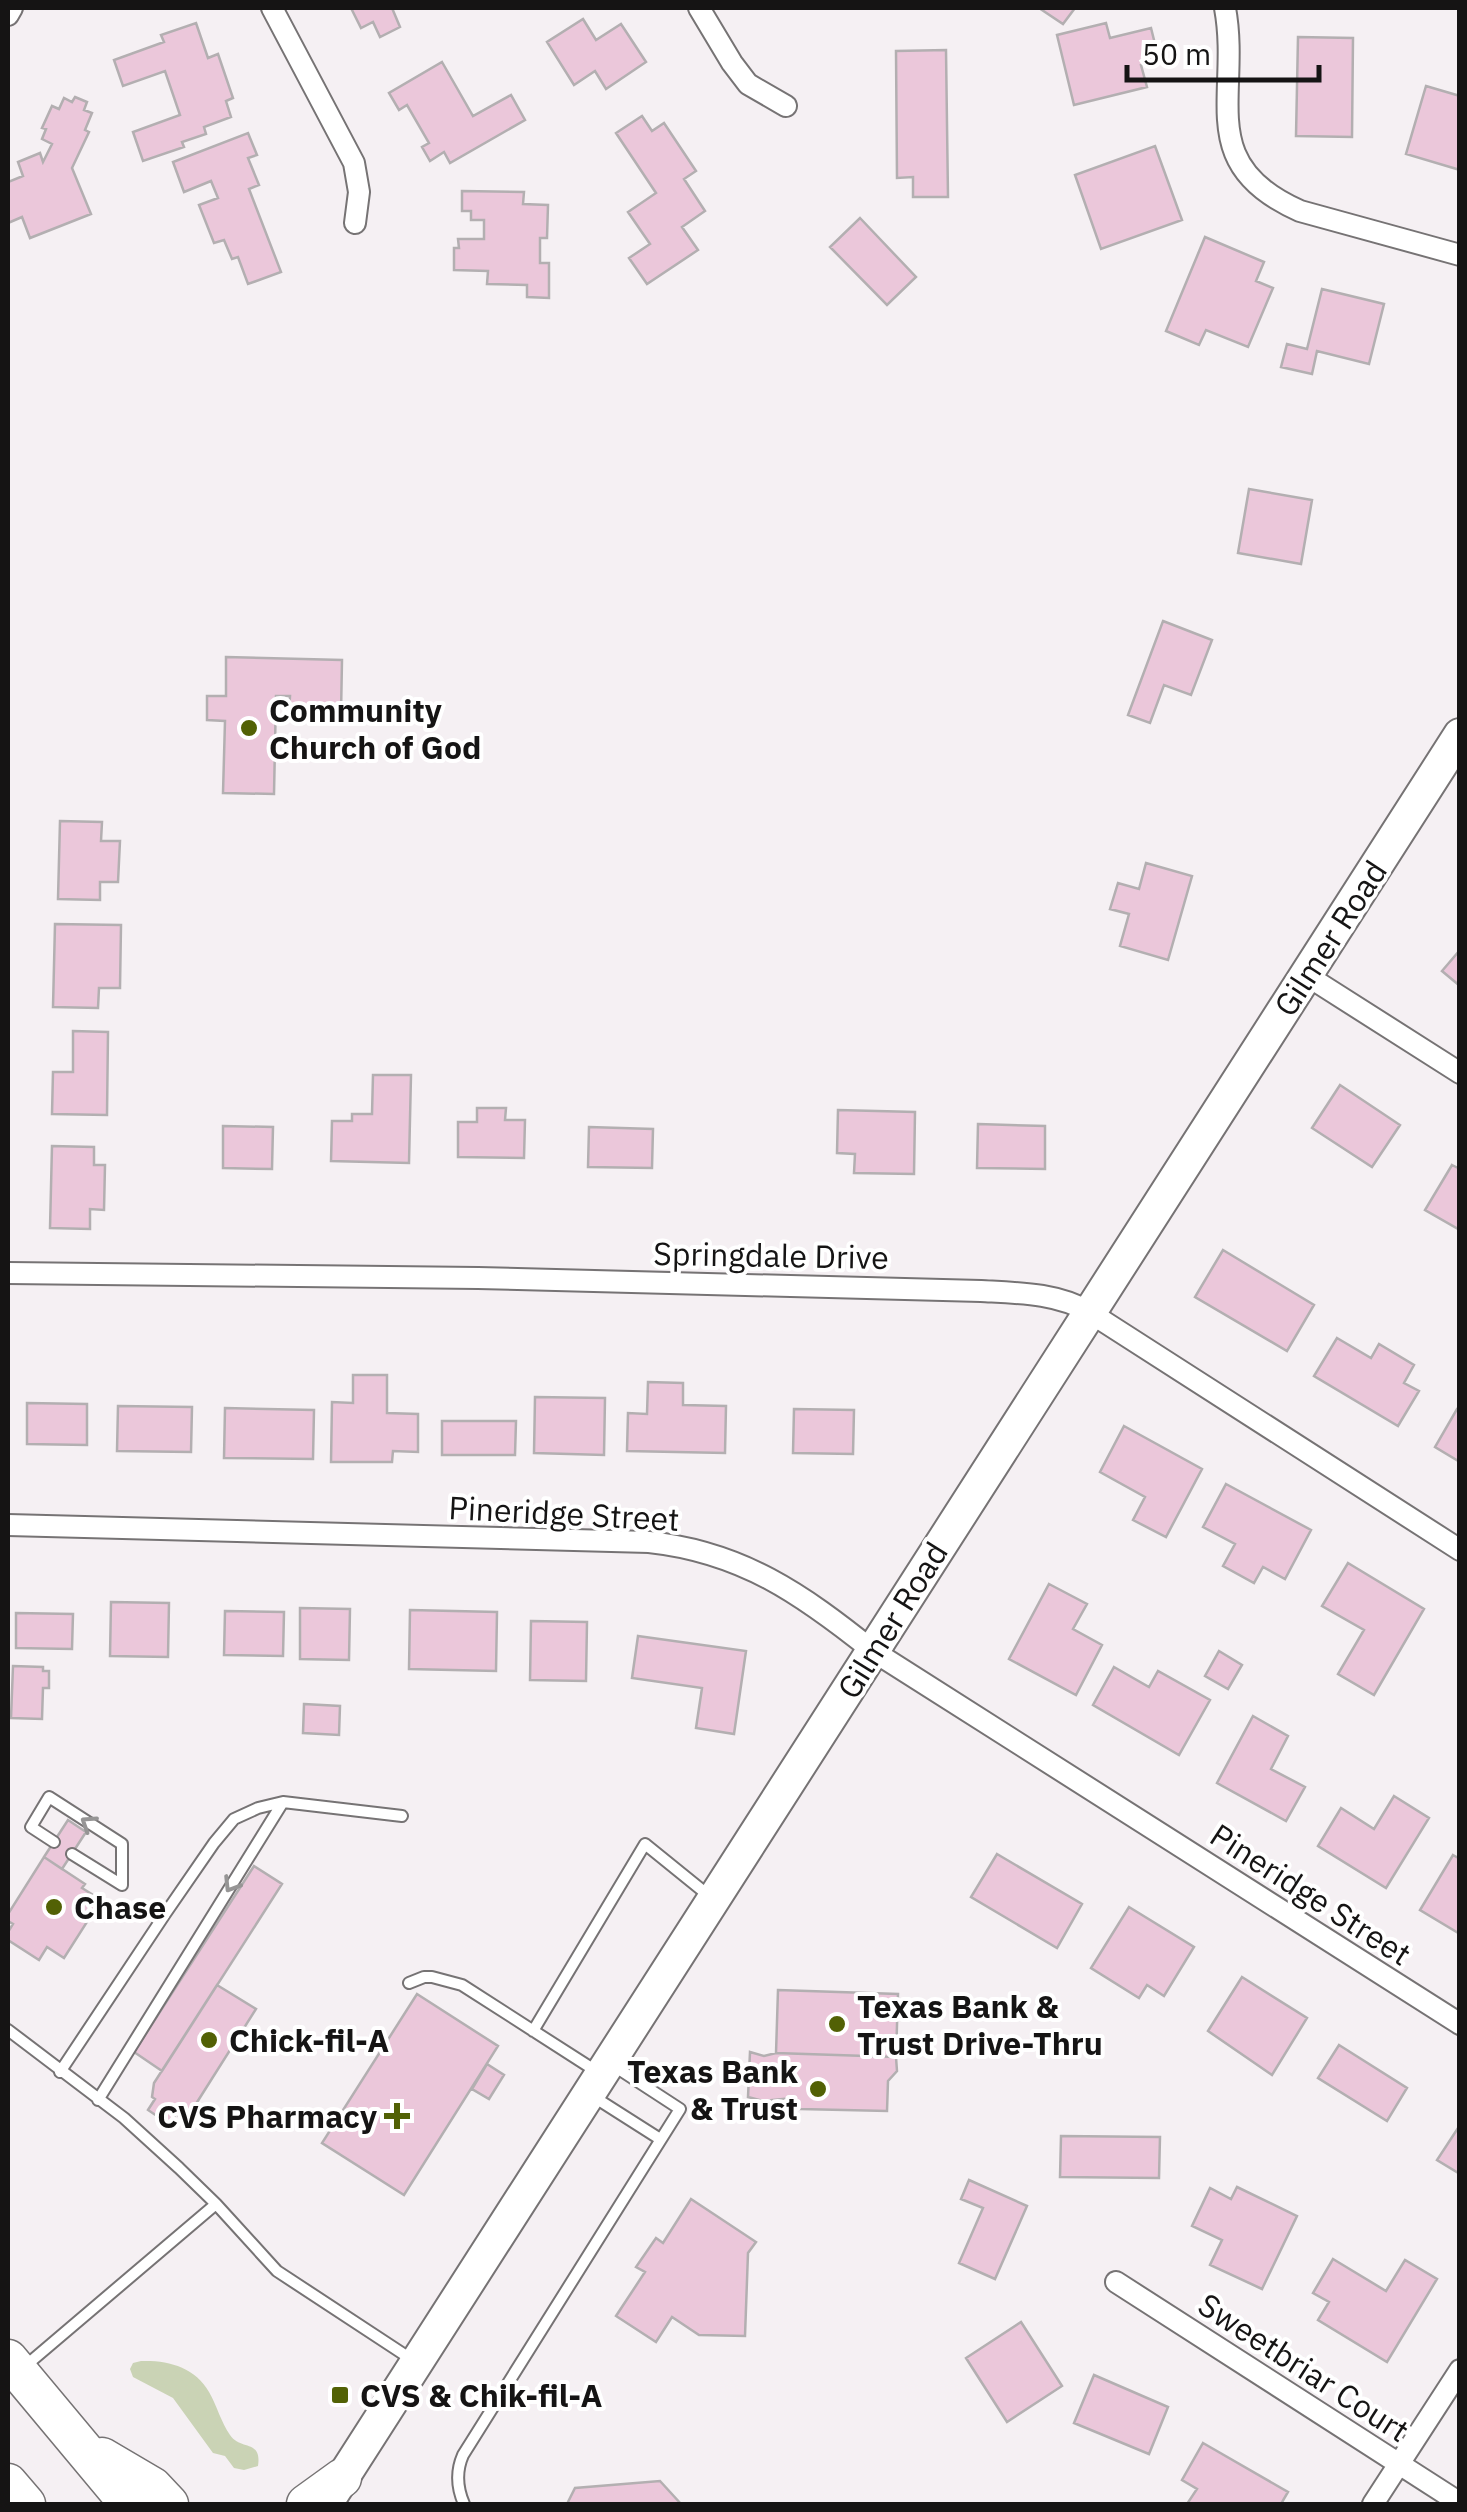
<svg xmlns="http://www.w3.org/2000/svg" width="1467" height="2512" viewBox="0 0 1467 2512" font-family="'IBM Plex Sans',sans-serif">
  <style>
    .green { fill: #cad3b5 }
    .building { fill: #ebc7da; stroke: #b3afb1; stroke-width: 2.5 }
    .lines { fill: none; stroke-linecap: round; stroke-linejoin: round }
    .lane-casing { stroke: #767374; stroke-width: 14 }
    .street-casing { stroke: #767374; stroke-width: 24 }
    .primary-casing { stroke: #767374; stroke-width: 36 }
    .highway-casing { stroke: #767374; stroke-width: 41 }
    .lane { stroke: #fff; stroke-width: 10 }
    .street { stroke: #fff; stroke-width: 20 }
    .primary { stroke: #fff; stroke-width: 32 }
    .highway { stroke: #fff; stroke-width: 38 }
    .oneway { stroke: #969595 }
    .poi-dot { fill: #526105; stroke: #fff; stroke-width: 4 }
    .labels { text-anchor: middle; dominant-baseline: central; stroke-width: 8; stroke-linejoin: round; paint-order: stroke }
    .poi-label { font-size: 32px; font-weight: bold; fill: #151414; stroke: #fff; text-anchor: start }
    .street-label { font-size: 32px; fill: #151414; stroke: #fff }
  </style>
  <rect width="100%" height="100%" fill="#f5f0f3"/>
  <path class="green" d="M141,2361c27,-1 54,6 68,31 8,14 12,30 21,43 11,16 32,4 28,31l-14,4 -10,-2 -9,-12 -12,-3 -40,-55 -40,-21 -3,-8 3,-6z"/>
  <path class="building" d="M351,8h41l8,19 -20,10 -7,-15 -12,6z
    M1039,8h36l-12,16z
    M583,19l13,21 25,-16 25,38 -40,27 -11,-18 -21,14 -27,-43z
    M196,23l12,35 10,-4 15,44 -7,3 5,16 -27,10 2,7 -24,8 2,5 -41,14 -10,-29 47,-17 -15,-44 -42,15 -9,-26 50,-18 -3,-7z
    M1106,23l4,15 41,-10 8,32 -18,5 6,22 -73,18 -17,-70z
    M1298,37l55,1 -1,99 -56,-1z
    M946,50l2,147h-35v-20l-16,1 -1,-127z
    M442,62l31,54 38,-21 14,25 -75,43 -6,-11 -14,9 -8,-14 7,-4 -22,-38 -8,5 -10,-17z
    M1426,86l34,10v74l-54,-16z
    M75,97l12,5 -3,8 8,3 -7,17 4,2 -17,36 19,46 -61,24 -8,-21 -14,6v-41l15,-6 -5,-14 22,-9 3,9 9,-18 -10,-5 4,-10 -4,-1 10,-22 7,3 5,-11 8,4z
    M642,116l10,15 12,-8 32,48 -12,8 21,32 -23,16 16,23 -51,34 -18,-26 21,-14 -22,-32 28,-19 -40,-60z
    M248,133l9,22 -9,3 11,27 -10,4 32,83 -33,12 -10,-27 -6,2 -8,-19 -10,3 -15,-38 19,-7 -7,-17 -27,11 -11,-30z
    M1155,146l27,74 -81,29 -26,-74z
    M462,191l62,1 -1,12 25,1 -1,33h-7v25h9v35l-22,-1v-12l-40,-1 1,-13 -34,-1v-22h5l-1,-9h26v-19h-13v-9h-9z
    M860,218l56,59 -29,28 -57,-58z
    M1205,237l59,25 -8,19 17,7 -25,59 -42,-17 -7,15 -33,-14z
    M1322,289l62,15 -15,60 -52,-13 -5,23 -31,-7 6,-23 20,5z
    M1249,489l63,11 -11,64 -63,-11z
    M1163,621l49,19 -21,55 -27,-10 -14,38 -22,-8z
    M226,657l116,3 -1,54 -52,-1 1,-17h-14l-2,98 -51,-1 2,-72 -18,-1v-24h19z
    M60,821l42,1 -1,19h19l-2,41h-18v18l-42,-1z
    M1146,863l46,13 -24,84 -48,-14 9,-32 -19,-5 8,-26 21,6z
    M55,924l66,1 -1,63h-21l-1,20 -45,-1z
    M1460,950v36l-18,-15z
    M73,1031l35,1 -1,83 -55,-1 1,-42h20z
    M373,1075h38l-2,88 -78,-2 1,-40h20v-7h20z
    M1340,1085l60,40 -28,42 -60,-39z
    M477,1108h29l-1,12h20l-1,38 -66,-1v-35h19z
    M838,1110l77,2 -1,62 -60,-1 1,-19 -18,-1z
    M978,1124l67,2v43l-68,-1z
    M223,1126l50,1 -1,42 -49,-1z
    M589,1127l64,2 -1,39 -64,-1z
    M52,1146l42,1v18h11l-1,45 -14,-1v20l-40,-1z
    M1452,1165l8,4v61l-35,-20z
    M1223,1250l91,55 -27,46 -92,-54z
    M1337,1338l34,20 8,-14 35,21 -10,18 15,8 -21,35 -84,-50z
    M353,1375h34v38l31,1v38l-25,-1 -1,11h-61l1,-60 21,1z
    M648,1382l35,1v22l43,1 -1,47 -98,-2 1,-38 19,1z
    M535,1397l70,1 -1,57 -70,-2z
    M27,1403l60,1v41l-60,-1z
    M118,1406l74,1 -1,45 -74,-1z
    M225,1408l89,2 -1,49 -89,-1z
    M794,1409l60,1 -1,44 -60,-1z
    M1457,1409l3,1v52l-25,-15z
    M442,1421h74l-1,34h-73z
    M1124,1426l78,43 -36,68 -33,-17 12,-23 -45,-25z
    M1226,1484l85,46 -26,49 -22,-12 -9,16 -31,-17 12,-22 -32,-17z
    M1348,1563l76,46 -50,86 -36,-21 26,-44 -42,-24z
    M1049,1584l38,20 -14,25 29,16 -26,50 -67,-36z
    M111,1602l58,1 -1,54 -58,-1z
    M300,1608l50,1 -1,51 -49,-1z
    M410,1610l87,2 -1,59 -87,-2z
    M225,1611l59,1 -1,44 -59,-1z
    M16,1613l57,1 -1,35 -56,-1z
    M531,1621l56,1 -1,59 -56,-1z
    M638,1636l108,15 -12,83 -38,-6 6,-40 -70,-10z
    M1219,1651l23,14 -14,24 -23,-13z
    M13,1666l30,1v4h6v17h-6l-1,31 -31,-1z
    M1114,1667l35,20 9,-16 52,29 -31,55 -86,-50z
    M304,1704l36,2 -1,29 -36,-2z
    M1253,1716l35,20 -17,33 34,18 -19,34 -69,-38z
    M1394,1796l35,22 -43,70 -68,-42 23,-38 33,21z
    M68,1820l18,12 -24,37 -18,-12z
    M997,1854l85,50 -25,44 -86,-51z
    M1453,1855l7,4v75l-40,-24z
    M44,1857l41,27 -3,4 19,12 -37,58 -17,-11 -8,13 -31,-20v-8l5,-8 -5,-3v-7z
    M254,1866l28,18 -120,187 -28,-19z
    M1129,1907l65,40 -30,49 -17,-11 -8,13 -48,-30z
    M1242,1977l65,41 -35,57 -64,-44z
    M217,1985l39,24 -62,98 -14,10 -4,-3 -7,10 -21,-14 7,-11 -3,-2 2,-14z
    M778,1990l120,4 -2,63 -120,-4z
    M417,1994l81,52 -94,149 -82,-52z
    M1339,2045l68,43 -20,33 -69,-43z
    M750,2052l14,4 12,-3 120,4 1,14 -9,10 -1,30 -87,-2 -8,-11 -29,3 -15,-4z
    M487,2064l17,11 -15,24 -17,-10z
    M1460,2125v49l-23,-14z
    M1061,2136l99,1 -1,41 -99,-1z
    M969,2180l58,26 -32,73 -36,-16 24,-55 -22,-9z
    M1237,2187l60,29 -35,73 -52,-24 12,-25 -30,-14 18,-38 21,11z
    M691,2199l65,43 -8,11 -3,83 -46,-1 -27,-18 -16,25 -40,-26 29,-44 -9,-5 20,-29 7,5z
    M1333,2259l53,32 19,-31 32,19 -50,83 -69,-42 11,-18 -16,-9z
    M1021,2322l41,64 -55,36 -41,-64z
    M1094,2375l74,32 -19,47 -75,-31z
    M1203,2443l85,49 -7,12h-94l10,-15 -15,-9z
    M660,2481l21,23h-114l8,-16z"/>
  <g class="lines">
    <defs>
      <path id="lane" d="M54,1842l-23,-15 18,-30 73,47v41
        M72,1854l50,31
        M409,1983l15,-6h8l30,8 134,86
        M8,2030l116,88 55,50 37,36 61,67 134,88
        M533,2031l112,-187 63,51
        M60,2072l105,-158 49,-71 20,-24 24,-11 25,-6 119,14
        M594,2097l66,42
        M98,2100l185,-298
        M23,2368l193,-164
        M464,2504c-7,-16 -8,-33 -1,-49l217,-346 -66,-43"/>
      <path id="street" d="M272,8l82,155 5,29 -4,31
        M699,8l33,55 16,21 38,22
        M1225,8c16,87 -32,156 75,203l160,44
        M8,15l4,-7
        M1306,975l154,98
        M8,1273l470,5 503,13c37,2 76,2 108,21l371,238
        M8,1525l641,17c93,10 153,52 224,109l587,373
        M1116,2282l344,221
        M1373,2504l87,-134"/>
      <path id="primary" d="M329,2499l1131,-1764"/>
      <path id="highway" d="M8,2359l121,145
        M102,2457l51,30 16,17
        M8,2483l18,21
        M306,2504l36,-26"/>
    </defs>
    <use href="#lane" class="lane-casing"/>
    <use href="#street" class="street-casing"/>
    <use href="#primary" class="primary-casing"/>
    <use href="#highway" class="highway-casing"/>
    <use href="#lane" class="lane"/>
    <use href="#street" class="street"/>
    <use href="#primary" class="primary"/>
    <use href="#highway" class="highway"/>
  </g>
  <defs><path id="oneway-chevron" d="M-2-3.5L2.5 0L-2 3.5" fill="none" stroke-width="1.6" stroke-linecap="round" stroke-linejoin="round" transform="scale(2.5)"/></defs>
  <g class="oneway">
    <use href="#oneway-chevron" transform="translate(88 1823) rotate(-147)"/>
    <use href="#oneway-chevron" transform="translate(231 1885) rotate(122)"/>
  </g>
  <g class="poi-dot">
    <circle cx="249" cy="728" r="10"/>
    <circle cx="54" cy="1907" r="10"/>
    <circle cx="837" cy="2024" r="10"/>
    <circle cx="209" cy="2040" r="10"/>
    <circle cx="818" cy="2089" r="10"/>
    <path d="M392 2101h10v10h10v10h-10v10h-10v-10h-10v-10h10z"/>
    <rect x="330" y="2385" width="20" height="20" rx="5"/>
  </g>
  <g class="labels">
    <g class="poi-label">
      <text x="269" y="710">Community<tspan x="269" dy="37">Church of God</tspan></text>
      <text x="74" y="1907">Chase</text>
      <text x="857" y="2006">Texas Bank &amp;<tspan x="857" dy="37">Trust Drive-Thru</tspan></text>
      <text x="229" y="2040">Chick-fil-A</text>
      <text x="798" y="2071" text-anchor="end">Texas Bank<tspan x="798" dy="37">&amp; Trust</tspan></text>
      <text x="377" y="2116" text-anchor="end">CVS Pharmacy</text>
      <text x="360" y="2395">CVS &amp; Chik-fil-A</text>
    </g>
    <g class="street-label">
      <text transform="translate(1330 938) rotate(-57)">Gilmer Road</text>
      <text transform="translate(771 1255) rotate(1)">Springdale Drive</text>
      <text transform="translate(564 1513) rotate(3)">Pineridge Street</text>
      <text transform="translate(892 1620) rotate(-58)">Gilmer Road</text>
      <text transform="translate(1311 1894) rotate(33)">Pineridge Street</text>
      <text transform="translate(1304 2367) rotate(33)">Sweetbriar Court</text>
    </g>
  </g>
  <rect width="1467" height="2512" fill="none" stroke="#151414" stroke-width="20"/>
  <path d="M1127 65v15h192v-15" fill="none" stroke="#151414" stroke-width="5"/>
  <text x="1142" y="65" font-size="30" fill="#151414" stroke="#ffffff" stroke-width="8" paint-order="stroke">50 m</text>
</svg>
